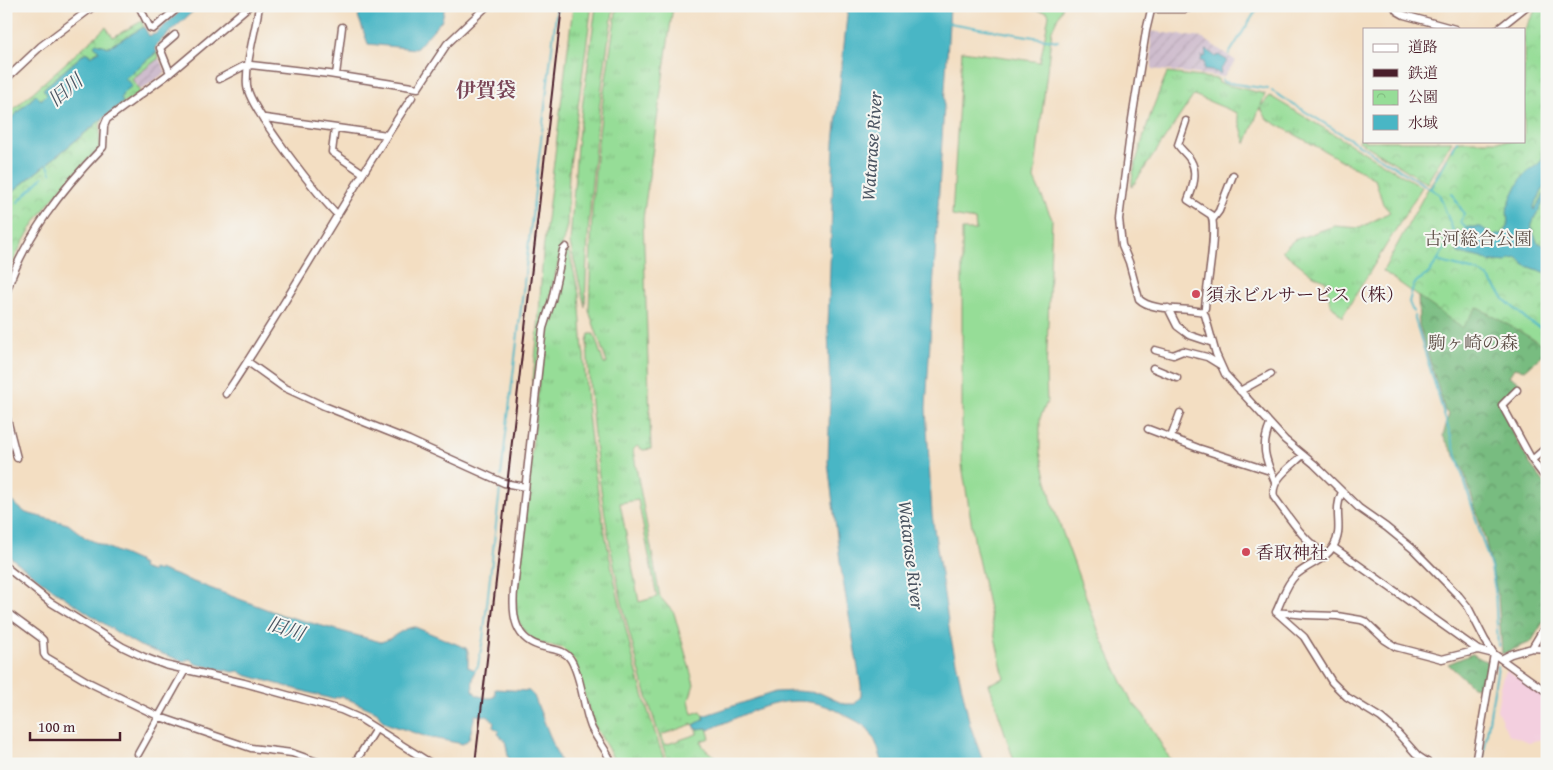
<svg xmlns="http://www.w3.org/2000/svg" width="1553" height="770" viewBox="0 0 1553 770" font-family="'Gentium Book Plus','Noto Serif JP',serif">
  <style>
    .built { fill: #f3cfdf }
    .industrial { fill: url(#industrial-furrows) }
    .grass { fill: url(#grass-tufts); stroke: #707e61; fill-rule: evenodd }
    .forest { fill: url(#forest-crowns); stroke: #616e56 }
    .park { fill: url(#park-crowns); stroke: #707e61 }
    .garden { fill: #96dd97; stroke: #707e61 }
    .water { fill: #49b6c5; stroke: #4a6a78 }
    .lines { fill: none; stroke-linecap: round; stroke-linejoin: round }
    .stream { stroke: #49b6c5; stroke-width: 2 }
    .minor-casing { stroke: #856260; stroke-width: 9 }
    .minor { stroke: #fff; stroke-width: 6 }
    .rail { stroke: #4a1f2b; stroke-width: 2 }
    .poi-dot { fill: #d1495b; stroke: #f6f6f2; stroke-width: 2 }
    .labels { text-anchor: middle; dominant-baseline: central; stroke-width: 4; stroke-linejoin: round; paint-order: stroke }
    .park-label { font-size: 18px; fill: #5d4e46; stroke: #f6f6f2 }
    .poi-label { font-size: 18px; fill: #4a1f2b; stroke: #f6f6f2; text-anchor: start }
    .water-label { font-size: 19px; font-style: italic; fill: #4a5461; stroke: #f6f6f2 }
    .quarter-label { font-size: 20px; font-weight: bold; fill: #7b4758; stroke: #f6f6f2 }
  </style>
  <defs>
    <pattern id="industrial-furrows" width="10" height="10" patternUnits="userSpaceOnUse" patternTransform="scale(1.25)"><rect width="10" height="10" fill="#cfbdce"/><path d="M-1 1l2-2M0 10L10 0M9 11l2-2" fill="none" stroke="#b3a2b1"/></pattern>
    <pattern id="grass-tufts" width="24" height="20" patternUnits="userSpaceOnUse" patternTransform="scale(1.25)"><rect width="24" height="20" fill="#96dd97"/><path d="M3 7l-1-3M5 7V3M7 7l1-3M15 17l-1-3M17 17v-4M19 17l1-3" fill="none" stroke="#83bd82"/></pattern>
    <pattern id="forest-crowns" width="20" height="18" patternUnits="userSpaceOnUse" patternTransform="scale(1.25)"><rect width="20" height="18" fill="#78bc80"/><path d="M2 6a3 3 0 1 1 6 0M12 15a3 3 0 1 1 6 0" fill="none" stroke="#649869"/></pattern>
    <pattern id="park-crowns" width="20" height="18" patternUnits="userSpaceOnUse" patternTransform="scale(1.25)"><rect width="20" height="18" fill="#96dd97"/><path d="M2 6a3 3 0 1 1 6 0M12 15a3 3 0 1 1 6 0" fill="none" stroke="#83bd82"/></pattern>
  </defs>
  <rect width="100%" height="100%" fill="#f6f6f2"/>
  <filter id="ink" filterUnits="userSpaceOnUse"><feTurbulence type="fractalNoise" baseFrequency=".02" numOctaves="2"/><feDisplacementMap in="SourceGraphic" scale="10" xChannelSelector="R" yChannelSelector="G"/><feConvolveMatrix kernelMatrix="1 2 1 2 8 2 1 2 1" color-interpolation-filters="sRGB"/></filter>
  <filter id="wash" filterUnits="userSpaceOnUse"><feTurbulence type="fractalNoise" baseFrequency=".0096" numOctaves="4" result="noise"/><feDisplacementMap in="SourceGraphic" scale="20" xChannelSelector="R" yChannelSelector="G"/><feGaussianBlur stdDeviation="1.12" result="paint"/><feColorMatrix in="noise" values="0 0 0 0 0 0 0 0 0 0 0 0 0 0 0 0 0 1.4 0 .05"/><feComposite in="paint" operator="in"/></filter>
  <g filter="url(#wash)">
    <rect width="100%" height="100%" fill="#f3dec2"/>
    <path class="built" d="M1507,670l40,27v41l-18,4 -21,-8 -11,-24 5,-31z"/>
    <path class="industrial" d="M1150,31l53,7 33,23 -13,16 -71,-8z
      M159,58l7,14 -25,18 -9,-11z"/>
    <path class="grass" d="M573,6h18v6l-22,160 -2,53 -17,72 -16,88 -2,5 6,-62 5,-76z
      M596,6h18c-17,100 -26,200 -29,301l-15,-64 7,-98z
      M617,6h56l-30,213 8,230 -8,1 -6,-4 -4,4 27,147 14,16 20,71 -5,16 3,14 9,-3 3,8 -10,6 -1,-1 -32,11 4,10 32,-11 -1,-5 11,-1 3,10 -9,3c4,15 16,11 21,23h-53l-2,-5c-47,-135 -74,-275 -80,-418l2,-7h5l10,30 3,-1 -18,-52 3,-102 4,-51 8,-67zM638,500l19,97 -18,5 -19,-99z
      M1167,73l51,6 1,4 46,11 -4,12 9,-10 152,91 -80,130 -12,-14 -4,-22 -16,-8 -28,-22 12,-11 40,-14 26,2 30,-16 -7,-8 -8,-25 -108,-60 -7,-12 -14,37 -9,-31 -43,-18 -62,92c-1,-13 4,-25 8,-38 7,-26 16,-51 27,-76z
      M567,249l3,6 9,39 4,57 1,3c4,91 19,182 41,271 11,47 24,93 41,139h-51l-4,-10 -19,-33 -17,-60 -13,-13 -18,-4 -9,-3 -10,-9 -9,-15v-18l28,-264 20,-83z"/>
    <path class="forest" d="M1425,285l122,52v14l-22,19 -11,-2 -5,8 11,7 -12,12 -4,2 5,29 21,38 17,22v130l-16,26 -29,12 -4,-58 -13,-57 -22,-70 -20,-33 6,-22 -4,-3 -26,-86 -1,-31z
      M1472,654l17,9 -4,25 -13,-2 -24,-22z"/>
    <path class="park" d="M1538,6h9v341l-70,-40 -15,21 -79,-57 43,-79 30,-51h68v-111z
      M144,20v2l-2,1 2,4 -36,20 -9,-3v6l-8,6 -5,-4 -43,37 5,5 -8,6 -4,-5 -30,28v-7l100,-89 7,10z
      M157,52l2,6 -27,21 8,13 -35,25 -5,7v24c-40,37 -74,79 -94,130v-81l89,-72 26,-26 4,-21z
      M1364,132v9h88l-25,42 -68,-42z"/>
    <path class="garden" d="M1012,6h51l-11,24 -18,149 18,40 -6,155 1,28 -7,16v34l13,54 47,129 31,66 12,13 30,50h-158l-26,-80 15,-6 -29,-133 -13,-80v-235h14l-1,-10 -23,-4 10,-165 78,11 9,-47 -2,-3z"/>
    <path class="water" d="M186,6h13l-41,37 -3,5 2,4 -32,26 7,8 -9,7 -2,6 2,3 -117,95v-74l30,-28 5,5 6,-6 -4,-5 43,-37 5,4 8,-5 -5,-6 2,-2 12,4 36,-20 5,9 4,-2 1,1z
      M364,6h81l-3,14 -26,29 -48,-5 -10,-28z
      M848,6h102l-24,402 6,107 18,119 20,91 14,39h-101c-4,-12 -7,-25 -15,-35 -6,-6 -16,-10 -23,-14 -51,-30 -89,-5 -137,15l-1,-2 -11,1 -2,-4 10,-6 -1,-3 72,-24 21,-1 24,2 24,11h11l6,-8v-10l-20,-117 -13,-106 2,-70 -2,-66 6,-184z
      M1207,50l9,7 2,-2 9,5v2l-7,8 1,3 -2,1 -2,-2 -13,-2v-8l-3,-1 1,-5 3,1 1,-6z
      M1547,133v49l-14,26 1,2 13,-19c0,13 -12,21 -15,33 -2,6 4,12 5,18l10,5v26l-23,-8 -6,-7 -8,1 -3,3 -15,-1 -1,2 -9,-5 -24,-5 -1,-3 11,-23h13l12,9 3,-2h7c9,-8 2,-18 5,-28 4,-11 11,-26 19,-34 5,-4 12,-7 15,-13 3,-9 -2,-18 5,-26z
      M6,497l20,16 42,11 18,14 52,23v2l5,2 -1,3 10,4 1,-3 6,2v-2l123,46 99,27c12,-3 22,-15 34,-15l51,21 2,3v16l7,3c-2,10 -7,25 8,27 5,1 7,2 12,-1v-7l34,2 5,5 27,68h-49l-3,-4 -4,-20 -7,-6 1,-3 -6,-4 1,-6 -7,-5 -12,-1 -6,24 -6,5 -36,-7 -39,-13 -6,-4 -5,-8 -36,-16 -9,3 -87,-24 -6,-4 -6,1 -37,-8 -6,-5 -7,2 -43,-15 -19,-11 -66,-44 -49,-37z"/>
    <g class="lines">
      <path class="stream" d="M949,23l109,18
        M1229,54l30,-48
        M1222,80l1,2 45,7
        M1272,91l167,103 15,39 -17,28 42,11 9,5 17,23 26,23 16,8
        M1452,151l5,-10
        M47,163l4,10
        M1431,187l16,-28
        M1452,193l12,21 -3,8 6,8
        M18,202l25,-25
        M1413,312l-4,-10 4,-15 3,-5 12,-8 9,-13
        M1414,316l77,252 4,22 3,56
        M501,476l56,-470
        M474,671l4,-5 5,-27 17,-150
        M1482,764l16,-98"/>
    </g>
  </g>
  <g filter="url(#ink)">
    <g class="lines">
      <defs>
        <path id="minor" d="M139,6l11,22 3,1 27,-23
          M259,6c-3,24 -14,57 -12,80 2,22 73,112 91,129
          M1152,6l-6,25 -14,88 -13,100 3,26 7,17 10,37c13,13 46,8 64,13l2,3 11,39 9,20 60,66 29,24 45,44 27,19 27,22 46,47 9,11 17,33 9,14 53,38
          M1394,6l3,5 7,4 51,14
          M1151,9h33l13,-3
          M1498,29l29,-23
          M170,73l-10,-25 15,-13
          M336,75l6,-48
          M6,79l35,-33 53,-40
          M219,79l25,-13 7,-1 78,9 89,14 29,-44 40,-38
          M263,119l2,-1 122,17
          M1186,121l-8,24c4,6 10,10 13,16 7,12 2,27 -3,39l23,15c7,14 -5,74 -6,93l-2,4
          M335,128l-3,24 31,21
          M1213,219l6,-8 14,-36
          M566,247l-3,3 -11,50 -9,28 -29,262c-2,25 0,51 30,57 11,3 21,3 27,13 11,19 12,46 20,67 6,13 16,23 21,37
          M6,293c18,-56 56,-104 97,-146l1,-21 3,-7 63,-46 79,-67
          M1168,308l9,18 12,9 24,8
          M1155,350l18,5 10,-4 24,6 13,8
          M248,362l35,25 41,19 85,34 95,43 21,4
          M1153,368l24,10
          M1517,390l-15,15 30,55
          M1240,391l31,-17
          M226,394c65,-97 121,-200 186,-297
          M6,415l11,43
          M1270,425c-10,23 -4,35 5,57
          M1148,429l50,19 72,23
          M1171,437l9,-24
          M1547,447l-15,13 15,20
          M1303,455c-11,11 -33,24 -29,42 15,20 30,45 52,58
          M1333,547l145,103 16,4 -19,110
          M6,567l44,35 73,45 21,10 21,8 79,18 97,27 18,8 73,46
          M6,612l34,25 3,3 1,14 2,3 44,26 70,34 91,31 41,5 31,11
          M1276,612l28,25 28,45 15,15 34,21 13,11 24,27 12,8
          M1276,612l30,3 31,1 24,4 5,2 19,18 11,7 46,12 36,-9
          M1276,612c6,-12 10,-28 20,-37 12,-11 28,-14 37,-28 12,-19 -1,-34 9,-55
          M1532,648l15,1
          M1501,659l10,-5 21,-6 15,-25
          M138,754l47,-84
          M354,764l22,-35"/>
      </defs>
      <use href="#minor" class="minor-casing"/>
      <use href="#minor" class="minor"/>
      <path class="rail" d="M475,764l87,-758"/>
    </g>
  </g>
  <g class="poi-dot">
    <circle cx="1196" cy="294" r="5"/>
    <circle cx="1246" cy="552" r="5"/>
  </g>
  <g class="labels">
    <g class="park-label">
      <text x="1478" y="238">古河総合公園</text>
      <text x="1473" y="342">駒ヶ崎の森</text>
    </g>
    <g class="poi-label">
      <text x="1206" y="294">須永ビルサービス（株）</text>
      <text x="1256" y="552">香取神社</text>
    </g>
    <g class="water-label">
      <text transform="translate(65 90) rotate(-40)">旧川</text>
      <text transform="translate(871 146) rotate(-86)">Watarase River</text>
      <text transform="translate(912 555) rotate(83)">Watarase River</text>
      <text transform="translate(286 628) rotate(18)">旧川</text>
    </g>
    <g class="quarter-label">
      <text x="486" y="89">伊賀袋</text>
    </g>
  </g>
  <rect width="1553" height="770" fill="none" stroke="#f6f6f2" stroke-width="25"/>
  <rect x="1363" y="28" width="162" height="115" fill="#f6f6f2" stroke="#b1a0a2"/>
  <rect x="1373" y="44" width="25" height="8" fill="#ffffff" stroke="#b1a0a2"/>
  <text x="1408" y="52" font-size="15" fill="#4a1f2b">道路</text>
  <rect x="1373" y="69" width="25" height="8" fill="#4a1f2b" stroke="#b1a0a2"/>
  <text x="1408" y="78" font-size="15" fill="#4a1f2b">鉄道</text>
  <rect x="1373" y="90" width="25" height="15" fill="url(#park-crowns)" stroke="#b1a0a2"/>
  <text x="1408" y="102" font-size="15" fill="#4a1f2b">公園</text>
  <rect x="1373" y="115" width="25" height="15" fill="#49b6c5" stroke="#b1a0a2"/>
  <text x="1408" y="128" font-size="15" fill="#4a1f2b">水域</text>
  <path d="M30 732v8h90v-8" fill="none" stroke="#4a1f2b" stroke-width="2.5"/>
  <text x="38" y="732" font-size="15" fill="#4a1f2b" stroke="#f6f6f2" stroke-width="4" paint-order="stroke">100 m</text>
</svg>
